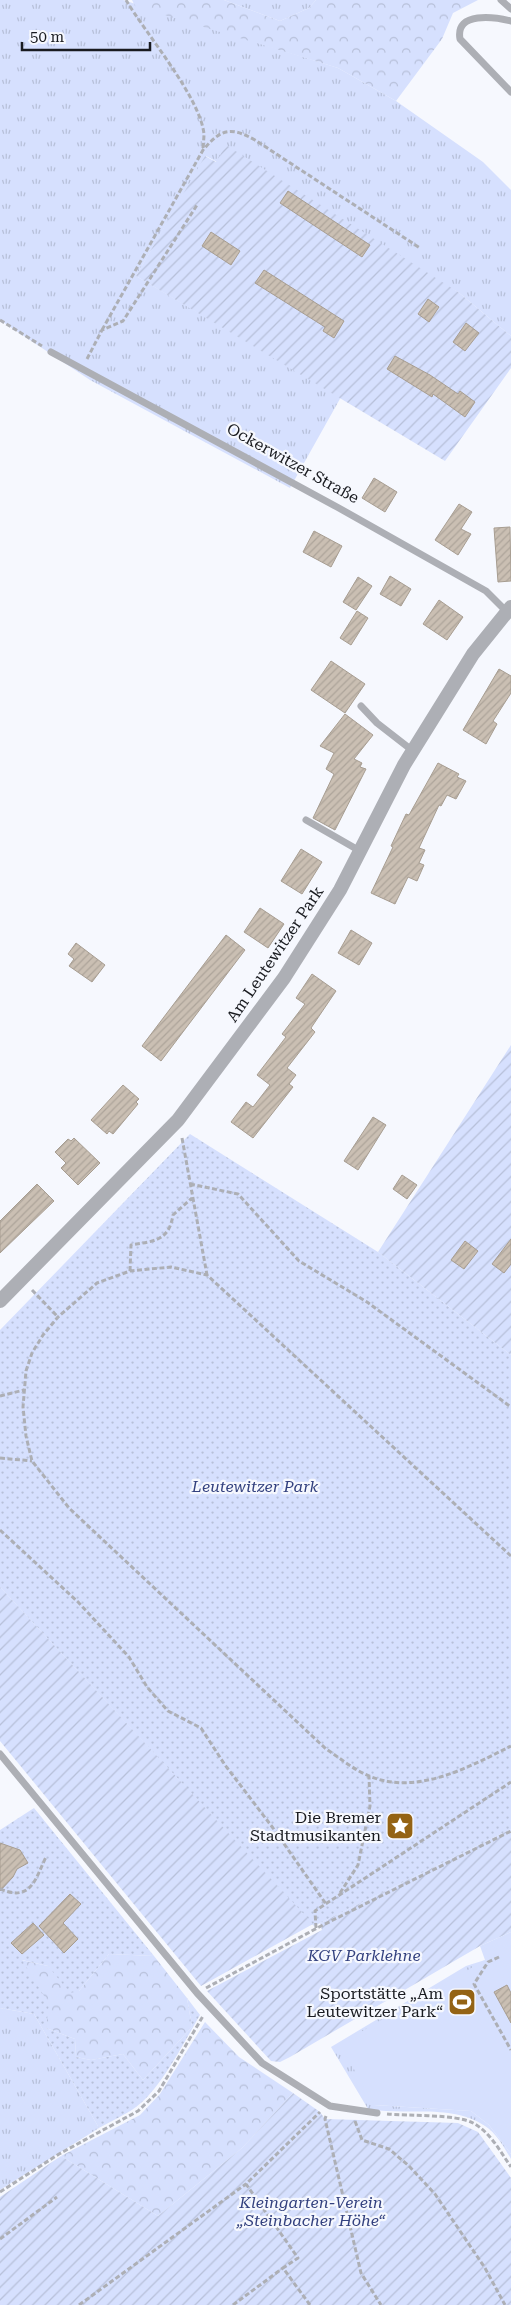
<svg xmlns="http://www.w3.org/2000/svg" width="511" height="2305" viewBox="0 0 511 2305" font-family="'Roboto Serif',serif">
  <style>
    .grass { fill: url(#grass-tufts) }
    .forest { fill: url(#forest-crowns) }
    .park { fill: url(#park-dots) }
    .garden { fill: url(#garden-furrows) }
    .pitch { fill: #d6e0fe }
    .building { fill: url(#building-hatch); stroke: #a79d91 }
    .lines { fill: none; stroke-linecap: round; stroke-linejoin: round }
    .path { stroke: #adafb5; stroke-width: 3; stroke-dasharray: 5 2.5; stroke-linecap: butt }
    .service { stroke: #adafb5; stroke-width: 7 }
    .minor { stroke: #adafb5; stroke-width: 14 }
    .labels { text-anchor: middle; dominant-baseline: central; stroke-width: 4.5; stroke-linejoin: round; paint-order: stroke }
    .street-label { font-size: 16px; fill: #191b20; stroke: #f6f8fe }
    .park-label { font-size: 16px; font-style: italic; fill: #33417f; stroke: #f6f8fe }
    .poi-label { font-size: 16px; fill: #191b20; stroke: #f6f8fe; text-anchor: end }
  </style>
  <defs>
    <pattern id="grass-tufts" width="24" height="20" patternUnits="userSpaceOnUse" patternTransform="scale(1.25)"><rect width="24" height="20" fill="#d6e0fe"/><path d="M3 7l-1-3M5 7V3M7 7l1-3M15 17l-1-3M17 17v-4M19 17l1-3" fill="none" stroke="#b7c0d9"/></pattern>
    <pattern id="forest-crowns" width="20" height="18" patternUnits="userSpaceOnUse" patternTransform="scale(1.25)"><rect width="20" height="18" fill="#d6e0fe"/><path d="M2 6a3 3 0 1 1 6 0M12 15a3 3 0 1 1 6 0" fill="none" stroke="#b7c0d9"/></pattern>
    <pattern id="park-dots" width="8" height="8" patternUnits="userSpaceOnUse" patternTransform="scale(1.25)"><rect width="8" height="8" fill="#d6e0fe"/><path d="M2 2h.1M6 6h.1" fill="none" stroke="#b7c0d9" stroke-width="1.8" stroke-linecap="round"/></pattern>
    <pattern id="garden-furrows" width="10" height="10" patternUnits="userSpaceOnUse" patternTransform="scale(1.25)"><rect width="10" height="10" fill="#d6e0fe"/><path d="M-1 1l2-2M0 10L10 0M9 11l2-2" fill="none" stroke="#b7c0d9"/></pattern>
    <pattern id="building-hatch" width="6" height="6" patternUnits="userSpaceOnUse" patternTransform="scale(1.25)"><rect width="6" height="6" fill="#cabfb3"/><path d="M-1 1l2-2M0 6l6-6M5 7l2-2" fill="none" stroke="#ada49a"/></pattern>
  </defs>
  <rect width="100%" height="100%" fill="#f6f8fe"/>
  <path class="grass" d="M0,0h123l215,68 58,33 87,61 28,28v146l-53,-44 -252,-136 -70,120 205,121 -51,91 -200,-108 -90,-60z
    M224,0h92l-7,8 -29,13z
    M485,1960l-111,145 97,6 18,14 22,29v5c-7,-12 -15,-26 -26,-33 -33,-23 -80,-10 -117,-17l-37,-62 135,-81z
    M0,2008l34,6 65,114 -99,62z"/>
  <path class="forest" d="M132,0h92l56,21 29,-13 7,-8h162l-25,13 -11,26 -46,62 -58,-33 -203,-62z
    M109,1954l45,2 33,42 5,29 -49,53 -20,-26 -32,6 -15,-3 -1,-18 -29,-11 -25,-68 27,6 31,25z
    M205,2022l34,35 54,36 -51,55 -84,68 -97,-60 79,-41 20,-21z"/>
  <path class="park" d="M190,1134l188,118 133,103v474l-197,97 -314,-339v-257z
    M34,1808l120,148 -45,-2 -30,37 -9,2 -22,-27 -26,-6 27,44 -3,24 29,11 1,18 15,3 32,-6 20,26 49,-53 -5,-29 13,17c-16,27 -39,74 -64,92 -11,8 -25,14 -37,21l-65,-114 -34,-6v-178z"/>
  <path class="garden" d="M226,145l232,147 53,44v32l-66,93 -309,-185 69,-120 11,6z
    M511,1045v310l-133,-103z
    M0,1587l313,337 -112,62 -201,-245z
    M511,1829v103l-31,14 -190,111 -10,5 -9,-1 -64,-70 115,-61 -2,-7z
    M293,2093l27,19 5,7 133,4 20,9 33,46v127h-511v-108l61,-41 97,60 84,-68z"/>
  <path class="pitch" d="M511,1932v222l-22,-29 -18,-14 -97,-6 -34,-61 145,-84 -5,-14z"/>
  <path class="building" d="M288,191l82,54 -8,12 -82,-54z
    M211,232l29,19 -9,14 -29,-19z
    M264,270l80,51 -10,17 -11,-7 2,-4 -70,-44z
    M428,299l11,8 -10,15 -11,-8z
    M466,323l13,10 -14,18 -12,-9z
    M395,356l35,19 28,19 2,-3 15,11 -10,15 -32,-23 -1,3 -45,-28z
    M374,478l23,14 -12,20 -23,-14z
    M459,504l13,8 -11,17 10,5 -13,21 -23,-15z
    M510,527l1,54 -13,1 -4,-54z
    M314,531l28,15 -11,21 -28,-15z
    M390,576l21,13 -10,17 -21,-12z
    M358,577l14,9 -16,24 -13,-8z
    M439,600l24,17 -16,23 -24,-16z
    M357,611l11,7 -17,27 -11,-7z
    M331,661l34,23 -20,29 -34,-23z
    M499,669l12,7v17l-18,28 4,3 -11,20 -23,-14z
    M345,714l28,21 -19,24 8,4 -2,4 6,2 -31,61 -22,-12 21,-44 -8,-5 8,-16 -14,-7z
    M438,763l21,11 -2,3 9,4 -10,18 -9,-4 -6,11 -2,-1 -20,43 6,2 -6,13 5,2 -7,16 -9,-4 -13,27 -24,-11 22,-46 -2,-1 15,-32 3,1z
    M301,849l21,13 -20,32 -21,-13z
    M260,908l24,16 -16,24 -24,-16z
    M351,930l21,13 -13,22 -21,-12z
    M226,935l19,15 -84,111 -19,-15z
    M76,943l29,22 -13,17 -23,-16 5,-7 -6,-5z
    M312,974l24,17 -25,37 4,4 -28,36 9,7 -7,9 4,3 -40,51 -22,-16 15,-20 7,5 17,-22 -13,-10 29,-38 -4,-3 23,-30 -9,-6z
    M123,1085l16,14 -3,3 2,2 -25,30 -4,-3 -2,3 -16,-14z
    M373,1117l13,8 -28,45 -14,-9z
    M74,1138l26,25 -22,22 -17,-17 5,-5 -11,-11 13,-13 3,2z
    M402,1175l15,10 -10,14 -14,-10z
    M37,1184l17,17 -54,52v-32z
    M511,1239v25l-7,9 -12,-9z
    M465,1241l13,10 -14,18 -13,-9z
    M0,1843l20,7 8,13 -11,6 -4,8 -13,14z
    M70,1894l11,10 -18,19 15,16 -14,14 -25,-27z
    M33,1923l11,12 -22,19 -11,-11z
    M507,1985l4,8v30l-17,-31z"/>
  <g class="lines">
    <path class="path" d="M126,0c20,34 74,97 78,134 0,5 -1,11 -1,16
      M0,320l42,26
      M102,330l101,-180c18,-21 27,-24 52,-10l165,108
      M87,359l15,-29 21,-9 74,-116
      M182,1138l25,137
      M190,1184l48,10 61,67 68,41 144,105
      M130,1271l1,-26c23,-4 38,-4 42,-30l19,-17
      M32,1290l26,27
      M0,1396l24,-6
      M0,1458l32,3
      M0,1530l78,72 51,55 18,30 21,24 33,17 24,37 48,63 53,76
      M511,1556l-304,-281 -36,-8 -41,4 -33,12 -39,34 -15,18 -11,18 -6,18 -3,36 3,29 6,25 37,47 257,241c14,9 28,21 43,27 48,20 100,-9 142,-30
      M0,1889c31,13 35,-9 46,-32
      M340,1893l18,-28 12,-59 -1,-30
      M316,1928l-1,-17 196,-129
      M499,1957l-11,5 -14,22 37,66
      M206,1988l115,-62 190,-95
      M387,2114c21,2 70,0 86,9 17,9 27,28 38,44
      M326,2116l-1,3 36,154 20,32
      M355,2121l7,19 27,9 20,17 26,28 50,74 20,37
      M0,2192l59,-38 79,-43 21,-20 44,-75
      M0,2239l57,-42
      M79,2305l167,-121
      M233,2305l50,-37
      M310,2305l-27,-37 15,-10 -52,-74 74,-72"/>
    <path class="service" d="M501,0l10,9
      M511,21c-16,-4 -56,-10 -51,18l51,53
      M51,352l286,155 149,84 20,20
      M361,706l16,17 36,28
      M306,820l54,31
      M0,1754l197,239 65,70 68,43 47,7"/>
    <path class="minor" d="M0,1301l178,-181 106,-142 56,-88 64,-125 69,-111 38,-47"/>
  </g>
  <defs>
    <symbol id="sight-square" viewBox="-11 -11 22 22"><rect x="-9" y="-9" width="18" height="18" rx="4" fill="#946314" stroke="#f6f8fe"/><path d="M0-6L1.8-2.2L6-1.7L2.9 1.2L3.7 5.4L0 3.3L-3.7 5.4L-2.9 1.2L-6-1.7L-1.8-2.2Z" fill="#fff"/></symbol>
    <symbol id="stadium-square" viewBox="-11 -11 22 22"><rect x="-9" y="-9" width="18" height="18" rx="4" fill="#946314" stroke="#f6f8fe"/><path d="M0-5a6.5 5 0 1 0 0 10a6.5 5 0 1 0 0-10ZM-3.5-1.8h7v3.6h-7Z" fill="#fff"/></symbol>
  </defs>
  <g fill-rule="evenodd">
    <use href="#sight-square" x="384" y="1810" width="32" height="32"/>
    <use href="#stadium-square" x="446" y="1986" width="32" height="32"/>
  </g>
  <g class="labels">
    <g class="street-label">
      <text transform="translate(293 463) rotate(29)">Ockerwitzer Straße</text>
      <text transform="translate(275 954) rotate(-56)">Am Leutewitzer Park</text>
    </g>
    <g class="park-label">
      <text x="255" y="1486">Leutewitzer Park</text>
      <text x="364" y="1955">KGV Parklehne</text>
      <text x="311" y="2202">Kleingarten-Verein<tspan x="311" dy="18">„Steinbacher Höhe“</tspan></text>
    </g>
    <g class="poi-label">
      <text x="381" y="1817">Die Bremer<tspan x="381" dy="18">Stadtmusikanten</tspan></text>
      <text x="443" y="1993">Sportstätte „Am<tspan x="443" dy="18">Leutewitzer Park“</tspan></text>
    </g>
  </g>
  <path d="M22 42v8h128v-8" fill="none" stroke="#191b20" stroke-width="2.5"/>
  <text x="30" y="42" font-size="15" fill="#191b20" stroke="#f6f8fe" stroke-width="4" paint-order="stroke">50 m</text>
</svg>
